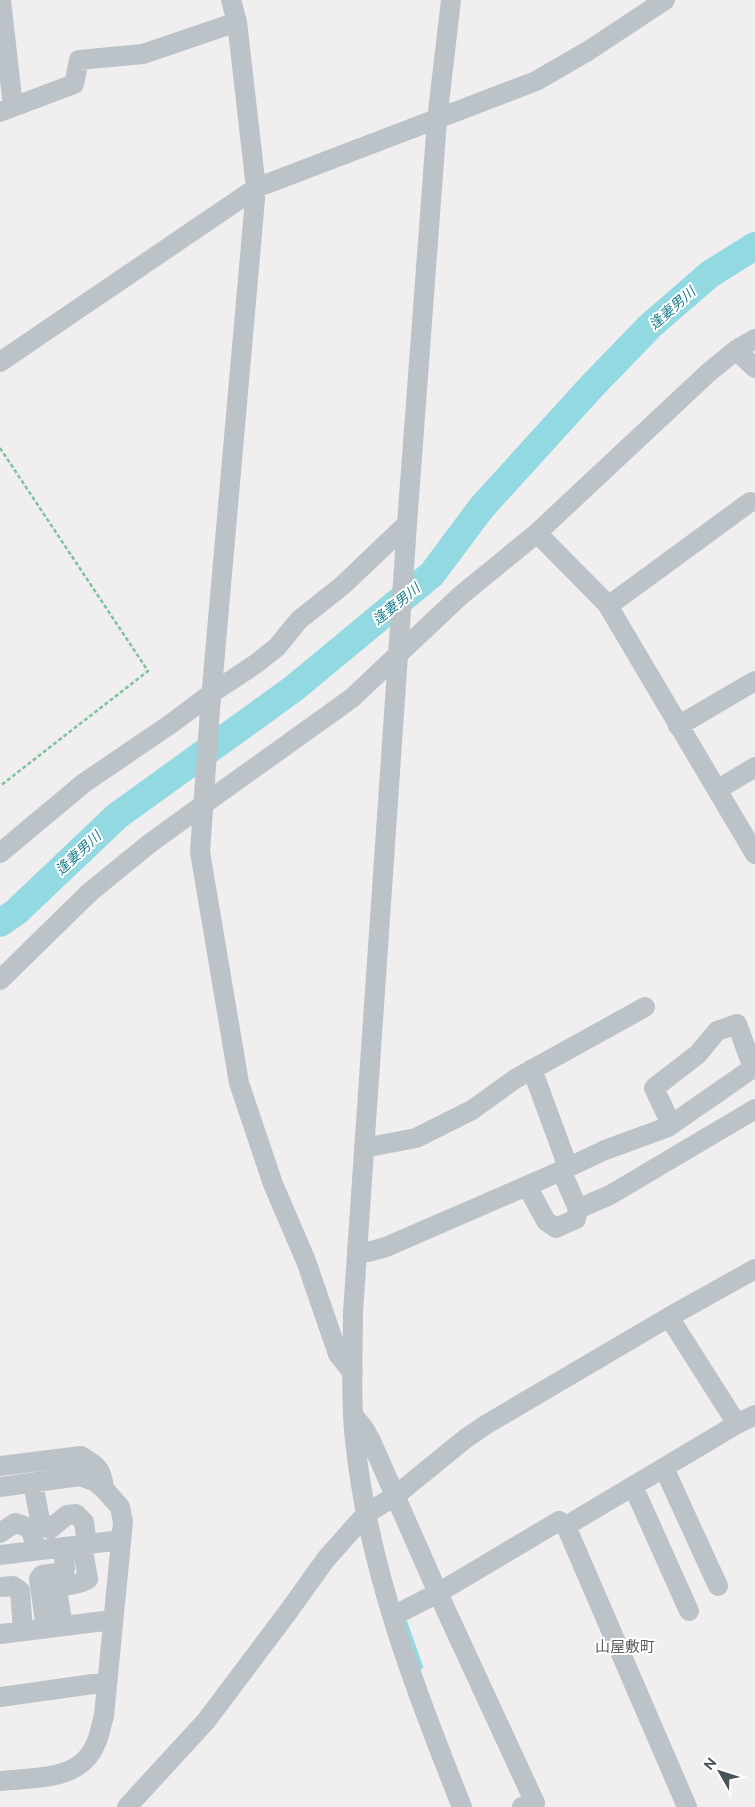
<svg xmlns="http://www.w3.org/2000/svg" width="755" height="1807" viewBox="0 0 755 1807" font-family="Raleway,'Noto Sans JP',sans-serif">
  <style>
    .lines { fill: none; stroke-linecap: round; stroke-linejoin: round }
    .stream { stroke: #92d9e1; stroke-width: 4.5 }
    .river { stroke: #92d9e1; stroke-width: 28 }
    .path { stroke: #7cc39a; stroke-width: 2.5; stroke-dasharray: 4 2.5; stroke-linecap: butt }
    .minor { stroke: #bbc3c9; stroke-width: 20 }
    .labels { text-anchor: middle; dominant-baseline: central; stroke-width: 4; stroke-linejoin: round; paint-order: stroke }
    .water-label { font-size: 14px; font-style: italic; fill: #1b7e8a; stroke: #fff }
    .quarter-label { font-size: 15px; fill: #5b5f62; stroke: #fff }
  </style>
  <rect width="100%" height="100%" fill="#f0eeee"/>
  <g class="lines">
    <path class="stream" d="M406,1618l-2,1 17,48"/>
    <path class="river" d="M0,923l16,-11 101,-96 176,-127 139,-115 50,-67 110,-121 58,-60 60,-52 45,-28"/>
    <path class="path" d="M0,448l148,223 -148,115"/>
    <path class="minor" d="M1,0l12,106
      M231,0l6,22 19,166 -46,522 -10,142 39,231 34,101 33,77 32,93 15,19
      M451,0l-14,120 -30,404 -54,788c0,45 -3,92 3,137 14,124 60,243 106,358
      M0,112l74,-28 5,-24 64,-6 94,-32
      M736,350l19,18
      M0,362l256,-174 280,-107 52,-30 77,-51
      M537,533l70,71 148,250
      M608,606l142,-104
      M678,726l77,-45
      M717,790l38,-23
      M0,853l84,-70 88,-60 40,-30 45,-30 20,-16 22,-27 44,-35 64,-61
      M0,980l90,-88 59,-48 55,-40 148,-106 108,-102 77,-63 171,-160 28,-23 19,-11
      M532,1069l36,98
      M364,1148l52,-10 56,-28 43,-31 130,-72
      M527,1186l19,35 10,7 20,-9 2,-10 -17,-39
      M578,1209l32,-14 145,-86
      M357,1250l11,2 18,-5 168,-73 51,-24 63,-23 85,-59 -16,-44 -20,7 -19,23 -44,34 17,36
      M669,1317l68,107
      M354,1416l11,14 6,11 67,152 97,210 -13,4
      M0,1466l81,-10c17,10 21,13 23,33
      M664,1468l54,118
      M33,1483l7,37 10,9 17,-14 9,-1 8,8 3,22
      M633,1486l56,125
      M0,1487l80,-11 14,5 10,8 16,18 3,15 -19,194c-3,9 -4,19 -8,27 -15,39 -62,34 -96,38
      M566,1526l121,281
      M0,1533l15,-10c18,4 18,10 20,27
      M0,1555l121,-15
      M0,1587l13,-1 7,5 3,40
      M393,1616l45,-23 121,-72 7,5 171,-102 18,-9
      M63,1626l-6,-36c9,-7 21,-4 31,-11l-6,-34
      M46,1628l-7,-49 3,-4 21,-3 2,-3 -2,-22
      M0,1634l112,-14
      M0,1697l107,-15
      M127,1807l79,-86 82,-109 38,-53 40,-45 29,-18 70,-57 22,-15 182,-107 86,-48"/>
  </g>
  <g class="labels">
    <g class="water-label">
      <text transform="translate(672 308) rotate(-41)">逢妻男川</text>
      <text transform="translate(396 604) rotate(-39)">逢妻男川</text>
      <text transform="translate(78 853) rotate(-43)">逢妻男川</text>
    </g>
    <g class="quarter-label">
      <text x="625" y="1647">山屋敷町</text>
    </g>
  </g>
  <g transform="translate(720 1772) rotate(309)" stroke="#ffffff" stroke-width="4" paint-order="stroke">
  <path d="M0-4L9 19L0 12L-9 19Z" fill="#485259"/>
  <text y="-8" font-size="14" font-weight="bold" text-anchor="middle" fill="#485259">N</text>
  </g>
</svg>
